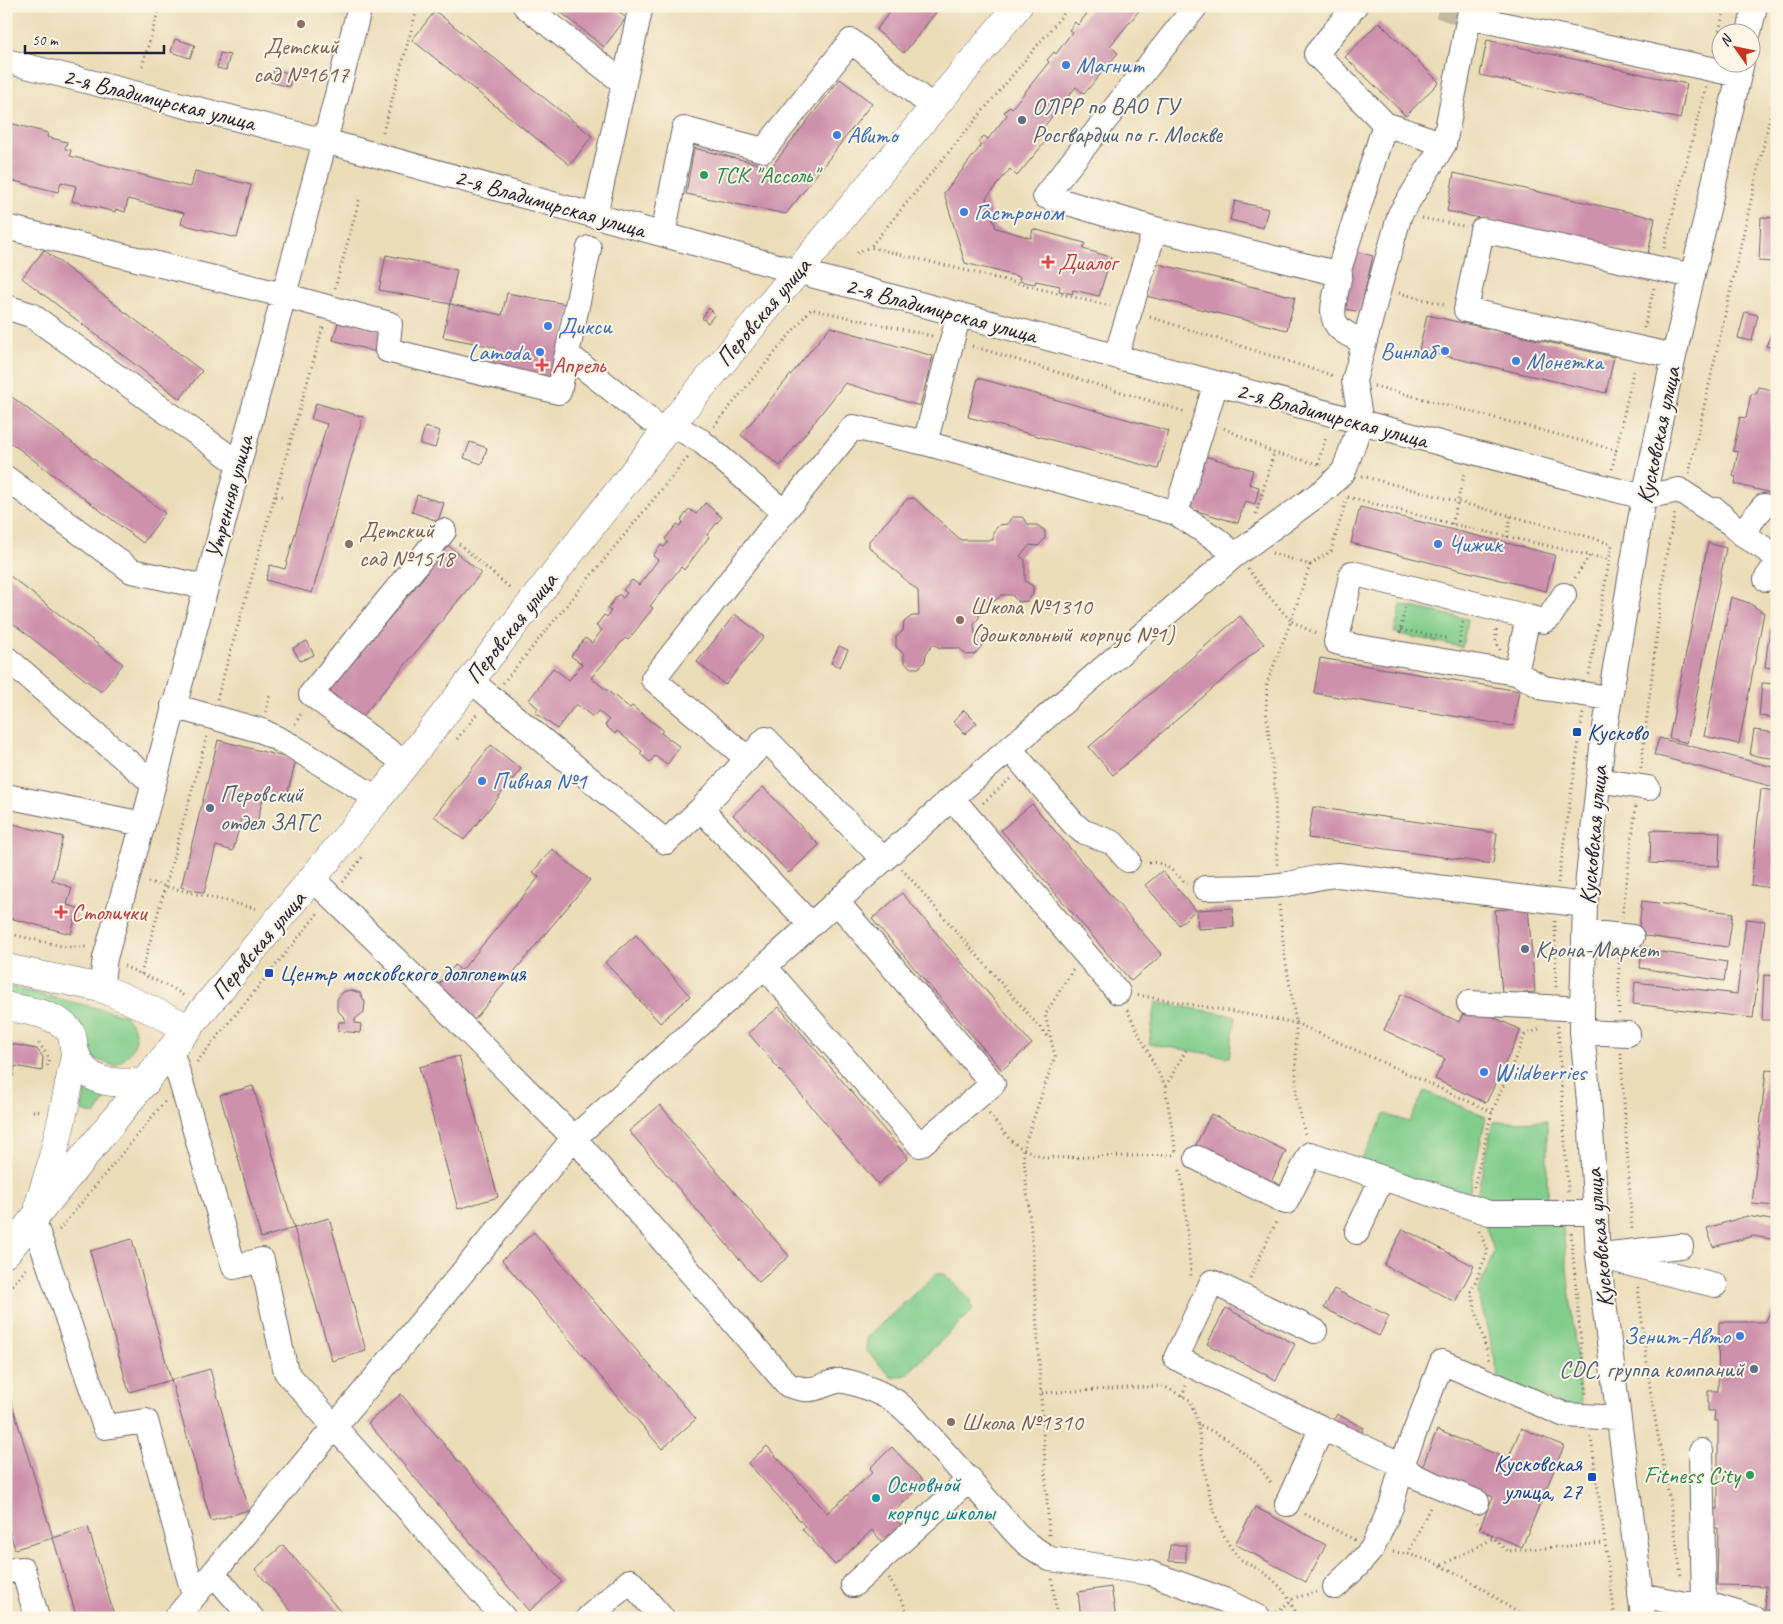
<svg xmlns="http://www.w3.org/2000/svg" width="1783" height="1624" viewBox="0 0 1783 1624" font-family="Caveat,sans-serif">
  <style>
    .green { fill: #81cd8a; stroke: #527862 }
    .building { fill: #cd91ac }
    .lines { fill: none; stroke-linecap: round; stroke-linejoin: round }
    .minor-tunnel { stroke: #c4b8a0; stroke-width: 24; stroke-dasharray: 24 12; stroke-linecap: butt }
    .minor-casing { stroke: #696367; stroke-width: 26 }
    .major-casing { stroke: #696367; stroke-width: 29 }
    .path { stroke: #696367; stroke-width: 3; stroke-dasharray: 1 4; stroke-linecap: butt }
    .minor { stroke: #fff; stroke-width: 24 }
    .major { stroke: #fff; stroke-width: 28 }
    .education-dot { fill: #8d6e63; stroke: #fcf5e5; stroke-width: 2 }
    .shop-dot { fill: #3f7fe0; stroke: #fcf5e5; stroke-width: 2 }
    .service-dot { fill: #5c6f8a; stroke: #fcf5e5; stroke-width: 2 }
    .leisure-dot { fill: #2e9e5b; stroke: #fcf5e5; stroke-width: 2 }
    .health-dot { fill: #e0444e; stroke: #fcf5e5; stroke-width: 2 }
    .transit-dot { fill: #1a4fb4; stroke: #fcf5e5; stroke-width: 2 }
    .culture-dot { fill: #0f9aa8; stroke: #fcf5e5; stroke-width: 2 }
    .labels { text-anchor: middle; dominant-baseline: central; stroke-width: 4; stroke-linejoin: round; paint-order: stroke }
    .education-label { font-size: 24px; fill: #785e54; stroke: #fcf5e5; text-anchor: start }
    .shop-label { font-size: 24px; fill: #366cbe; stroke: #fcf5e5; text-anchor: start }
    .street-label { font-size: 24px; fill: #22223b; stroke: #fcf5e5 }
    .service-label { font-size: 24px; fill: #4e5e75; stroke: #fcf5e5; text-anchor: start }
    .leisure-label { font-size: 24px; fill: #27864d; stroke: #fcf5e5; text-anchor: start }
    .health-label { font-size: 24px; fill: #be3a42; stroke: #fcf5e5; text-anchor: start }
    .transit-label { font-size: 24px; fill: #164399; stroke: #fcf5e5; text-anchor: start }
    .culture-label { font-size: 24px; fill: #0d838f; stroke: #fcf5e5; text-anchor: start }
  </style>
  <rect width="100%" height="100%" fill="#fcf5e5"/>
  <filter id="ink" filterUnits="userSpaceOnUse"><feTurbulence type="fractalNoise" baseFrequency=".02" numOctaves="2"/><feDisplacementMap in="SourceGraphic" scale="10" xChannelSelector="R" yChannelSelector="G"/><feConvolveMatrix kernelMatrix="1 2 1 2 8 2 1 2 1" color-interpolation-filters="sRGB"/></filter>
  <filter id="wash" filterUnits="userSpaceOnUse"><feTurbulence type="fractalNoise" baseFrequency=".0096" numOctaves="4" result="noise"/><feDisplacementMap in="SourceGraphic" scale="20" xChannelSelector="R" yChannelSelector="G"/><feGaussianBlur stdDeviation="1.12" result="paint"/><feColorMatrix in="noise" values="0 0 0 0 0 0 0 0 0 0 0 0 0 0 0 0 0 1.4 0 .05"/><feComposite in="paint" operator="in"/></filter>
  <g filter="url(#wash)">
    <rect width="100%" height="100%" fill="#ecddb9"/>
    <path class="green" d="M1401,605l67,14 -6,28 -68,-14z
      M6,986l119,29c3,5 7,9 9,14 7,16 -8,29 -19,37l-20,-7 -8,-13 -81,-50z
      M1156,1002l80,14 -7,41 -80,-13z
      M87,1081l23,11 -15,23 -13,-4z
      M1425,1091l61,26 -19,85 -106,-42 24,-46 24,8z
      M1547,1121v89l-72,-6 18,-82z
      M1483,1219h79l20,192 -82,-30 -22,-89 16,-41z
      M936,1274h8l27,26 2,10 -67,65 -14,3 -26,-28 1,-13z"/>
    <g id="blocks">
      <path class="building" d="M553,6h59l14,12 -22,29z
        M894,6h47l-37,47 -28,-23z
        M1093,6h50l-33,40 8,7 -34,41 -8,-7 -34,42 8,7 -33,40 -7,-7 -24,29 10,30 35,10 2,-9 52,14 -2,6 28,8 -12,39 -26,-6 -1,4 -13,-3 1,-5 -24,-5 -1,3 -16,-3 1,-4 -55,-14 -21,-70 37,-47 -3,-3 6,-7 4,3 19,-24 -3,-3 6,-6 2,2 37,-46 -2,-2 7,-8 2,2 16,-22 -3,-2 6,-8 3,3z
        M435,11l157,125 -22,29 -158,-125z
        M1379,22l60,60 -33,34 -61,-59z
        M175,39l20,6 -5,13 -19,-6z
        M1487,40l200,44 -7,35 -200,-44z
        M220,53l10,2 -4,15 -9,-2z
        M274,69l18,5 -3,13 -18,-5z
        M840,79l32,24 -86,111 -100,-20 8,-46 77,19z
        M6,122l42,11 -1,4 20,5 -2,7 6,1 -1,6 115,30 6,1 4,-16 56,14 -14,53 -56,-14 3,-11 -56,-14 -3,13 -9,-3 -1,3 -43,-11 4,-15 -15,-4 -3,10 -52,-13z
        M1454,173l201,45 -7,36 -201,-43z
        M1235,201l33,8 -5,19 -33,-8z
        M1761,217l16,1v28h-4l-1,16 -13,-1z
        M44,250l158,121 -22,28 -158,-121z
        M1350,250l23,6 -13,56 -24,-5z
        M386,255l71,15 -7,34 52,11 5,-22 64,12 -17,76 -62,-12 3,-22 -52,-10 7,-33 -71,-14z
        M1154,263l141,34 -8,33 -141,-34z
        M709,308l6,6 -7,9 -6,-5z
        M1745,312l13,3 -6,26 -14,-3z
        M1427,315l187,42 -8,36 -187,-43z
        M339,319l47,13 -6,21 -47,-13z
        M830,327l103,29 -13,50 -75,-23 -65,83 -39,-31z
        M1773,330l4,2v18l-11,-4z
        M978,378l191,53 -11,38 -190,-52z
        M1758,387l19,4v95l-2,8 -40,-10 1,-7 -3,-1 5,-24 -5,-1 7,-34 6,1 5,-24h5z
        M8,394l157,119 -22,30 -137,-104v-43z
        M316,403l47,14 -51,176 -46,-13 4,-15 15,4 42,-145 -16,-5z
        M425,427l15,4 -5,17 -15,-4z
        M470,442l17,6 -5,16 -18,-6z
        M1201,455l52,15 -4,14 10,3 -4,17 -10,-3 -7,22 -51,-15z
        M417,495l27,8 -6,18 -26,-9z
        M914,498l47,42h32v-8l6,-7 8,-1 5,-7h10l7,8h8l8,6v8l-7,7 -8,-1 -10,11 5,4v21l8,5v8l-6,7 -9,1 -6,-7h-11l-6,6h-8l-8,9v8l-5,5 1,11 7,5v7l-7,8 -8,1 -8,-7h-19l-7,-4 -7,10 -1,7 -6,7h-8l-7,-6v-8l-8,-7v-10l7,-6 1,-9 8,-6h7l-1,-25 -49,-44v-6l38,-42z
        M705,503l17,14 -15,18 2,2 -25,33 -3,-3 -31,39 3,2 -25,32 -3,-2 -34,40 39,30 2,-2 31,24 -2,3 19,14 -13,18 -12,-9 -5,6 -10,-8 2,-3 -25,-20 -2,3 -10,-9 4,-5 -11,-9 -5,6 -17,-13 -19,25 -22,-17 3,-4 -9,-8 24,-32 16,12 13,-16 -11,-8 14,-18 7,5 10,-13 -6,-4 8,-11 3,2 4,-6 -4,-2 12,-15 4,4 4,-5 -4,-3 9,-10 7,5 19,-25 -5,-4 8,-11 3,2 4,-5 -3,-3 12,-15 3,2 3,-4 -2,-2 8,-11 7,5z
        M1360,507l195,48 -9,36 -195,-48z
        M443,541l38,32 -119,144 -39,-31 20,-24 6,5 78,-94 -6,-6z
        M1708,543l18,5 -39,195 -18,-5z
        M6,573l117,91 -22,28 -95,-74z
        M1731,597l18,6 15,10 -25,131 -35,-8z
        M735,614l29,23 -39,48 -28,-23z
        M1240,616l24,28 -151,131 -24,-28z
        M1770,628l7,1v40l-12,-2z
        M307,641l7,14 -14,6 -7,-13z
        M839,646l9,4 -8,17 -9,-4z
        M1320,658l199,33 -6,35 -199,-33z
        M1762,683l15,1v34l-18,-2z
        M964,710l13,13 -12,11 -12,-12z
        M1754,730l23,3v26l-27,-4z
        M1659,738l118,30 -3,19 -120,-32z
        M218,740l78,20 -10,39 -22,-6 -7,30 -16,-4 -8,32 -17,-5 -12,47 -23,-6z
        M491,745l30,24 -57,71 -30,-24z
        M763,787l56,58 -30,28 -56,-58z
        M1761,789l16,2v54l-5,43 -21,-3z
        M1032,804l130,151 -31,26 -130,-151z
        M1313,807l184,26 -4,31 -185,-26z
        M6,822l57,15 -11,43 20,8 -5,17 11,3 -7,26 -65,-17z
        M1651,830l69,2 -1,34 -69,-3z
        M552,849l38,31 -116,140 -38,-32 19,-23 6,6 78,-94 -6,-5z
        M1162,871l34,39 -17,15 -34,-40z
        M902,893l130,151 -30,26 -130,-151z
        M1642,901l91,12 -5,34 -90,-12z
        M1528,907l7,85 -33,2 -7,-84z
        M1233,908l1,19 -36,2 -1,-19z
        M1746,919l19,2 -12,97 -120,-14 2,-22 102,12z
        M636,935l54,61 -30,27 -55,-61z
        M1642,949l85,13 -3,19 -84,-13z
        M1764,975l13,1v44h-15z
        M350,990l10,3 5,9 -1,10 -9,7v4l6,1 -1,9 -22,-2 1,-9h6v-4l-8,-8v-11l6,-7z
        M1401,994l58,28 8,-17 54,25 -35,73 -51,-24 10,-20 -61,-29z
        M779,1007l129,151 -30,26 -130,-151z
        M6,1043l31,6 6,8 -1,14 -27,-5 -2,11 -7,-2z
        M459,1056l39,141 -40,12 -39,-142z
        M1766,1070l11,1 -1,135 -24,-2z
        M253,1086l41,142 -33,10 -41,-143z
        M660,1105l129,151 -30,26 -130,-151z
        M1211,1114l75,37 -18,37 -75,-37z
        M1747,1216l30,5v19l-24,-4 -40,11 -6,-19z
        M329,1218l37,133 -34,10 -38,-133z
        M1403,1229l71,37 -19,36 -71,-37z
        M534,1232l162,187 -34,30 -160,-189z
        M132,1239l39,141 -42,12 -39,-141z
        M1334,1289l55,27 -10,20 -55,-28z
        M1777,1306v305l-13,-1 2,-24 -49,-1 1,-57h-8v-19h8v-88h-4l1,-10h-7v-20h10l1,-69h46l5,-9z
        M1226,1308l69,36 -19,36 -69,-36z
        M210,1369l39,141 -38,11 -40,-141z
        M8,1391l45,147 35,-11 27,91h-38l-24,-80 -38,11 -9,-30v-127z
        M401,1394l161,188 -33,29 -161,-188z
        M1337,1414l27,14 -6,13 -28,-14z
        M1521,1428l43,18 -42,101 -43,-18 14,-32 -71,-30 15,-37 71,29z
        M767,1446l60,67 46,-41 -3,-4 22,-21 33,36 -34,31 12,13 -19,17 -12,-14 -37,35 -33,-36 3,-3 -57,-63z
        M1255,1507l71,38 -20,37 -71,-38z
        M283,1545l63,73h-49l-42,-49z
        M1170,1545h16v17l-17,-1z
        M1111,1587l5,31h-35l-3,-26z"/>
    </g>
  </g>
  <g filter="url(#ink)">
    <use href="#blocks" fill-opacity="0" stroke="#696367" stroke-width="1"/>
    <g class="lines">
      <path class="minor-tunnel" d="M1440,6l29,11"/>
      <defs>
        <path id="minor" d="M525,6l99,77
          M1469,17l270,58
          M1749,32l6,-26
          M6,61l319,80 430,119 853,228 36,9 35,-7 48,31
          M1385,124l59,20
          M595,215l46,-209
          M6,227l277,68 107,29 -3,26 172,42 8,-38
          M1155,229l185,45c-7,36 -19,54 25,67
          M663,234l21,-105 80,21 87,-109 83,67
          M589,248l-22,106 82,65
          M1338,273l47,-149 -69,-70 39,-48
          M6,307l25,8 207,148
          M1116,356l39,-127 -110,-33 151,-190
          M1674,356l-208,-46 16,-80 211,46
          M671,424l30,17 83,71 -131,167 95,80
          M925,443l251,70 40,26 19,16
          M6,478l126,93 73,16
          M1716,510l25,23 36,24
          M784,512l69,-85 72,16 34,-129
          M1176,513l40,-130
          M1741,533l23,-27
          M1766,579l11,-16
          M1528,617l15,4 6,-3 15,-23
          M6,658l147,125
          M1516,673l12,-56 -176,-44 -16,69 17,4 163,27 28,15 65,10
          M470,680l196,162 35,-33
          M173,706l89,25 30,15 86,53
          M1010,749l63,74 9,8 31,12 15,17
          M406,764l-95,-70 133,-163
          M1598,780l50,8
          M6,796l137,28
          M952,798l166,194
          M313,879l113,110 148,149 214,247c26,9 27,2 49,-4 10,-3 46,13 56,19 6,3 12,10 18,15l105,118 11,11 23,15 100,14 74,27 35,18
          M1205,888c24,-1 50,0 75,-3 19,-2 38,-9 58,-10l247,30
          M811,925l-110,-116 65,-70 118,121
          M1585,932l47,5
          M765,967l155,178 73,-61 -156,-182
          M101,988l4,-30 38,-134 182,-683 35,-135
          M1469,1003l113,6
          M1582,1032l46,2
          M171,1051l10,31 53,185 28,-7 24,112 218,246
          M1197,1158l89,44 24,-48 179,59h106
          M33,1219l72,208 41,-6 48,175
          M1357,1232l25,-54
          M1610,1254l71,-8
          M1598,1256l117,29
          M1315,1331l-103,-49 -36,76 146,70
          M1287,1504l35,-76 80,37 40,-103 123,53 53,3
          M6,1571l17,-2 14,49
          M213,1573l39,45
          M853,1585l117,-106
          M1335,1587l21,-20 16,-18 19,-42 11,-42 12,11 63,26
          M1640,1595l45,9 19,-1 -3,-152
          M1704,1603l49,15
          M176,1618l398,-480 378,-340 283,-243 92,-67 17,-17 17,-49 -7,-41 25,-93 21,-74 44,-70 27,-138
          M588,1618l42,-37 32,37
          M1643,1618l-8,-74 -37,-288 -8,-144 -8,-80v-23l3,-104 18,-166 41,-242 30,-141 68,-294"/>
        <path id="major" d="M6,968l95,20 31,13 57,27
          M6,1006c21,5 46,7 61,22 8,7 5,15 8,24 10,35 43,31 71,30
          M39,1204l12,-39 12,-51 12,-59
          M6,1253l197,-243 175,-211 293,-375 347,-418"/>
      </defs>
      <use href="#minor" class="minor-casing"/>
      <use href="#major" class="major-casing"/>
      <path class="path" d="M1070,6l-200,241 240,59
        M1715,50l10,-44
        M142,66l18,-60
        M383,132l35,-126
        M1422,218l41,8
        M1664,248l42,-161
        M857,253l13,-6
        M335,288l25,-91
        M1399,293l47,12
        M1150,317l184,59
        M1644,328l10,-40
        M972,346l214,66
        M1374,386l242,64 18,-82
        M714,426l97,-117 121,27
        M1224,428l50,25 48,12
        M1318,464l8,-27
        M1612,469l4,-19
        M1689,473l88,-387
        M1362,476l235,63 15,6 -23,130
        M276,496l9,2
        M1348,497l104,27 158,36
        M1256,514l18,-61
        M1452,524l13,-53
        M1507,537l4,-22
        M459,544l51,44
        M1272,553l38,12 21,-14 16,-53
        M1310,565l-19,56 26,13
        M1248,569l18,24 25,28 -24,62 -1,27 9,78 2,78
        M1575,578l15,-23
        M1401,630l46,8
        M1496,630v11l4,9
        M1400,633l5,-25
        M1459,643l4,-21
        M503,683l186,-227
        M217,699l106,-372
        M266,712l4,-19
        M295,724l7,-12
        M457,739l21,-26
        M1641,768l25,-212 9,-44
        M983,803l27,-24
        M1149,862c18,0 25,11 38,22
        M902,869l147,169
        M148,882l110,27
        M343,882l21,-27
        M1558,883l25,-170
        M1279,905l6,52 11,66v73l9,38
        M1622,917l14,-111
        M1555,921l1,67
        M6,933l60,14h21
        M124,966l52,24 9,7
        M141,974l66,-238
        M1138,995l158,28 196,89
        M1127,1010l38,76 11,66
        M1619,1014v-59
        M1558,1026l10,166
        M39,1043l10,15 -2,10
        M1621,1053l11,178
        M197,1062l122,-150
        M1166,1086l20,-36
        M33,1111l9,1
        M989,1114l22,27 12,8 23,9 130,-3
        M1180,1170l4,25 7,81
        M1474,1187l18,-75 33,-77 14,-6
        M59,1230l107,-130
        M1479,1231l9,20 -17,41 18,68
        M1571,1233l15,163
        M1250,1278l27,-58
        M1638,1287l13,109 21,118 9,61
        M6,1293l21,-25
        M1042,1393l121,-7 27,14 8,24 29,15 30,25 16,21
        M1182,1396l4,-11
        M1198,1424c5,42 12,100 40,133 5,5 14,9 20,12 21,13 31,26 40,49
        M1591,1437l24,181
        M1305,1514l50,26
        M1477,1522l30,29 98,-8
        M1049,1535l-17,-294 -9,-92 32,-93 -10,-41 28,-46
        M1393,1552c30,3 57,17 83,32 18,11 33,25 52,34
        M1408,1554l23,-49
        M1442,1565l52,-27
        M889,1578l16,29 3,11
        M1052,1579l5,39
        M1277,1612l17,-14 23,-6"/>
      <use href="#minor" class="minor"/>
      <use href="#major" class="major"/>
    </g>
  </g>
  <g class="education-dot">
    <circle cx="301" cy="24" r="5"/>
    <circle cx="349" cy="544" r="5"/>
    <circle cx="960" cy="620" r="5"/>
    <circle cx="951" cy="1422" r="5"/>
  </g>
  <g class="shop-dot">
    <circle cx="1066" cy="65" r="5"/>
    <circle cx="837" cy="135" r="5"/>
    <circle cx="964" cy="212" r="5"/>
    <circle cx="548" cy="326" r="5"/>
    <circle cx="1445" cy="351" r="5"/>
    <circle cx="540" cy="352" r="5"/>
    <circle cx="1516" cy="361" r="5"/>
    <circle cx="1438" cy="544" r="5"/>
    <circle cx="482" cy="781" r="5"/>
    <circle cx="1484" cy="1072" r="5"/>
    <circle cx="1740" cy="1336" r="5"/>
  </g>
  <g class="service-dot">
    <circle cx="1022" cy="120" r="5"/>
    <circle cx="210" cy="808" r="5"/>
    <circle cx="1525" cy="949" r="5"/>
    <circle cx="1754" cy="1369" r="5"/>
  </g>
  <g class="leisure-dot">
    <circle cx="704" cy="175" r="5"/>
    <circle cx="1750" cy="1475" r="5"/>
  </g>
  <g class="health-dot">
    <path d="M1045.5 254.5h5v5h5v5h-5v5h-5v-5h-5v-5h5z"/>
    <path d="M539.5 357.5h5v5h5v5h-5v5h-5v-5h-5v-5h5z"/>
    <path d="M58.5 904.5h5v5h5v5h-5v5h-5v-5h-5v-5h5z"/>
  </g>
  <g class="transit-dot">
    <rect x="1572" y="727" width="10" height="10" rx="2.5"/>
    <rect x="264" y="968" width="10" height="10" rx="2.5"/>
    <rect x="1587" y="1472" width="10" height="10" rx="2.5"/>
  </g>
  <circle class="culture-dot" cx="876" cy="1498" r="5"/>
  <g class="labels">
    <g class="education-label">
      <text x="301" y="46" text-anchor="middle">Детский<tspan x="301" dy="28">сад №1617</tspan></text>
      <text x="359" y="530">Детский<tspan x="359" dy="28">сад №1518</tspan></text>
      <text x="970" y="606">Школа №1310<tspan x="970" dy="28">(дошкольный корпус №1)</tspan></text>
      <text x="961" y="1422">Школа №1310</text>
    </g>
    <g class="shop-label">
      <text x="1076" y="65">Магнит</text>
      <text x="847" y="135">Авито</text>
      <text x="974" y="212">Гастроном</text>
      <text x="558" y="326">Дикси</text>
      <text x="1435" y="351" text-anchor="end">Винлаб</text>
      <text x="530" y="352" text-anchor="end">Lamoda</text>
      <text x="1526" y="361">Монетка</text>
      <text x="1448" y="544">Чижик</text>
      <text x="492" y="781">Пивная №1</text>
      <text x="1494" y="1072">Wildberries</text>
      <text x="1730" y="1336" text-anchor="end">Зенит-Авто</text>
    </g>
    <g class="street-label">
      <text transform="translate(159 99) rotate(14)">2-я Владимирская улица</text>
      <text transform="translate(550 203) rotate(16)">2-я Владимирская улица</text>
      <text transform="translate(941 310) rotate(15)">2-я Владимирская улица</text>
      <text transform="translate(763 312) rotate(-50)">Перовская улица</text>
      <text transform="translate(1332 415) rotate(15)">2-я Владимирская улица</text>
      <text transform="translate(1658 435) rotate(-78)">Кусковская улица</text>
      <text transform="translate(229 497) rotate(-75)">Утренняя улица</text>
      <text transform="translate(511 628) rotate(-52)">Перовская улица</text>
      <text transform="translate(1593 835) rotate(-85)">Кусковская улица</text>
      <text transform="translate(258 945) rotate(-50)">Перовская улица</text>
      <text transform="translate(1599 1238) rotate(-95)">Кусковская улица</text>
    </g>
    <g class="service-label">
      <text x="1032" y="106">ОЛРР по ВАО ГУ<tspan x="1032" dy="28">Росгвардии по г. Москве</tspan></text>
      <text x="220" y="794">Перовский<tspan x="220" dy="28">отдел ЗАГС</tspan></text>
      <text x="1535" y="949">Крона-Маркет</text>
      <text x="1744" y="1369" text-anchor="end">CDC, группа компаний</text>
    </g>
    <g class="leisure-label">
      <text x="714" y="175">ТСК "Ассоль"</text>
      <text x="1740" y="1475" text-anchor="end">Fitness City</text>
    </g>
    <g class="health-label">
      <text x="1058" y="262">Диалог</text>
      <text x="552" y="365">Апрель</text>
      <text x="71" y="912">Столички</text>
    </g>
    <g class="transit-label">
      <text x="1587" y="732">Кусково</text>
      <text x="279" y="973">Центр московского долголетия</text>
      <text x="1582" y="1463" text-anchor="end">Кусковская<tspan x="1582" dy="28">улица, 27</tspan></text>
    </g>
    <g class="culture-label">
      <text x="886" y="1484">Основной<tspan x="886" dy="28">корпус школы</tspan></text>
    </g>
  </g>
  <rect width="1783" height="1624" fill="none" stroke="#fcf5e5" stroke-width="25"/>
  <g transform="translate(1736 48) rotate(303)"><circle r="24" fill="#fcf5e5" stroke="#a5a1a1"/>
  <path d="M0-4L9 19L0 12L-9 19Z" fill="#c8321e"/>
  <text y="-8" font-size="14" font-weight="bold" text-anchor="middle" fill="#22223b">N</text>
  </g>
  <path d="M25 45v8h139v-8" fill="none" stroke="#22223b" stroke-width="2.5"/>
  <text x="32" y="45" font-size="15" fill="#22223b" stroke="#fcf5e5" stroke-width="4" paint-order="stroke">50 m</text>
</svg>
